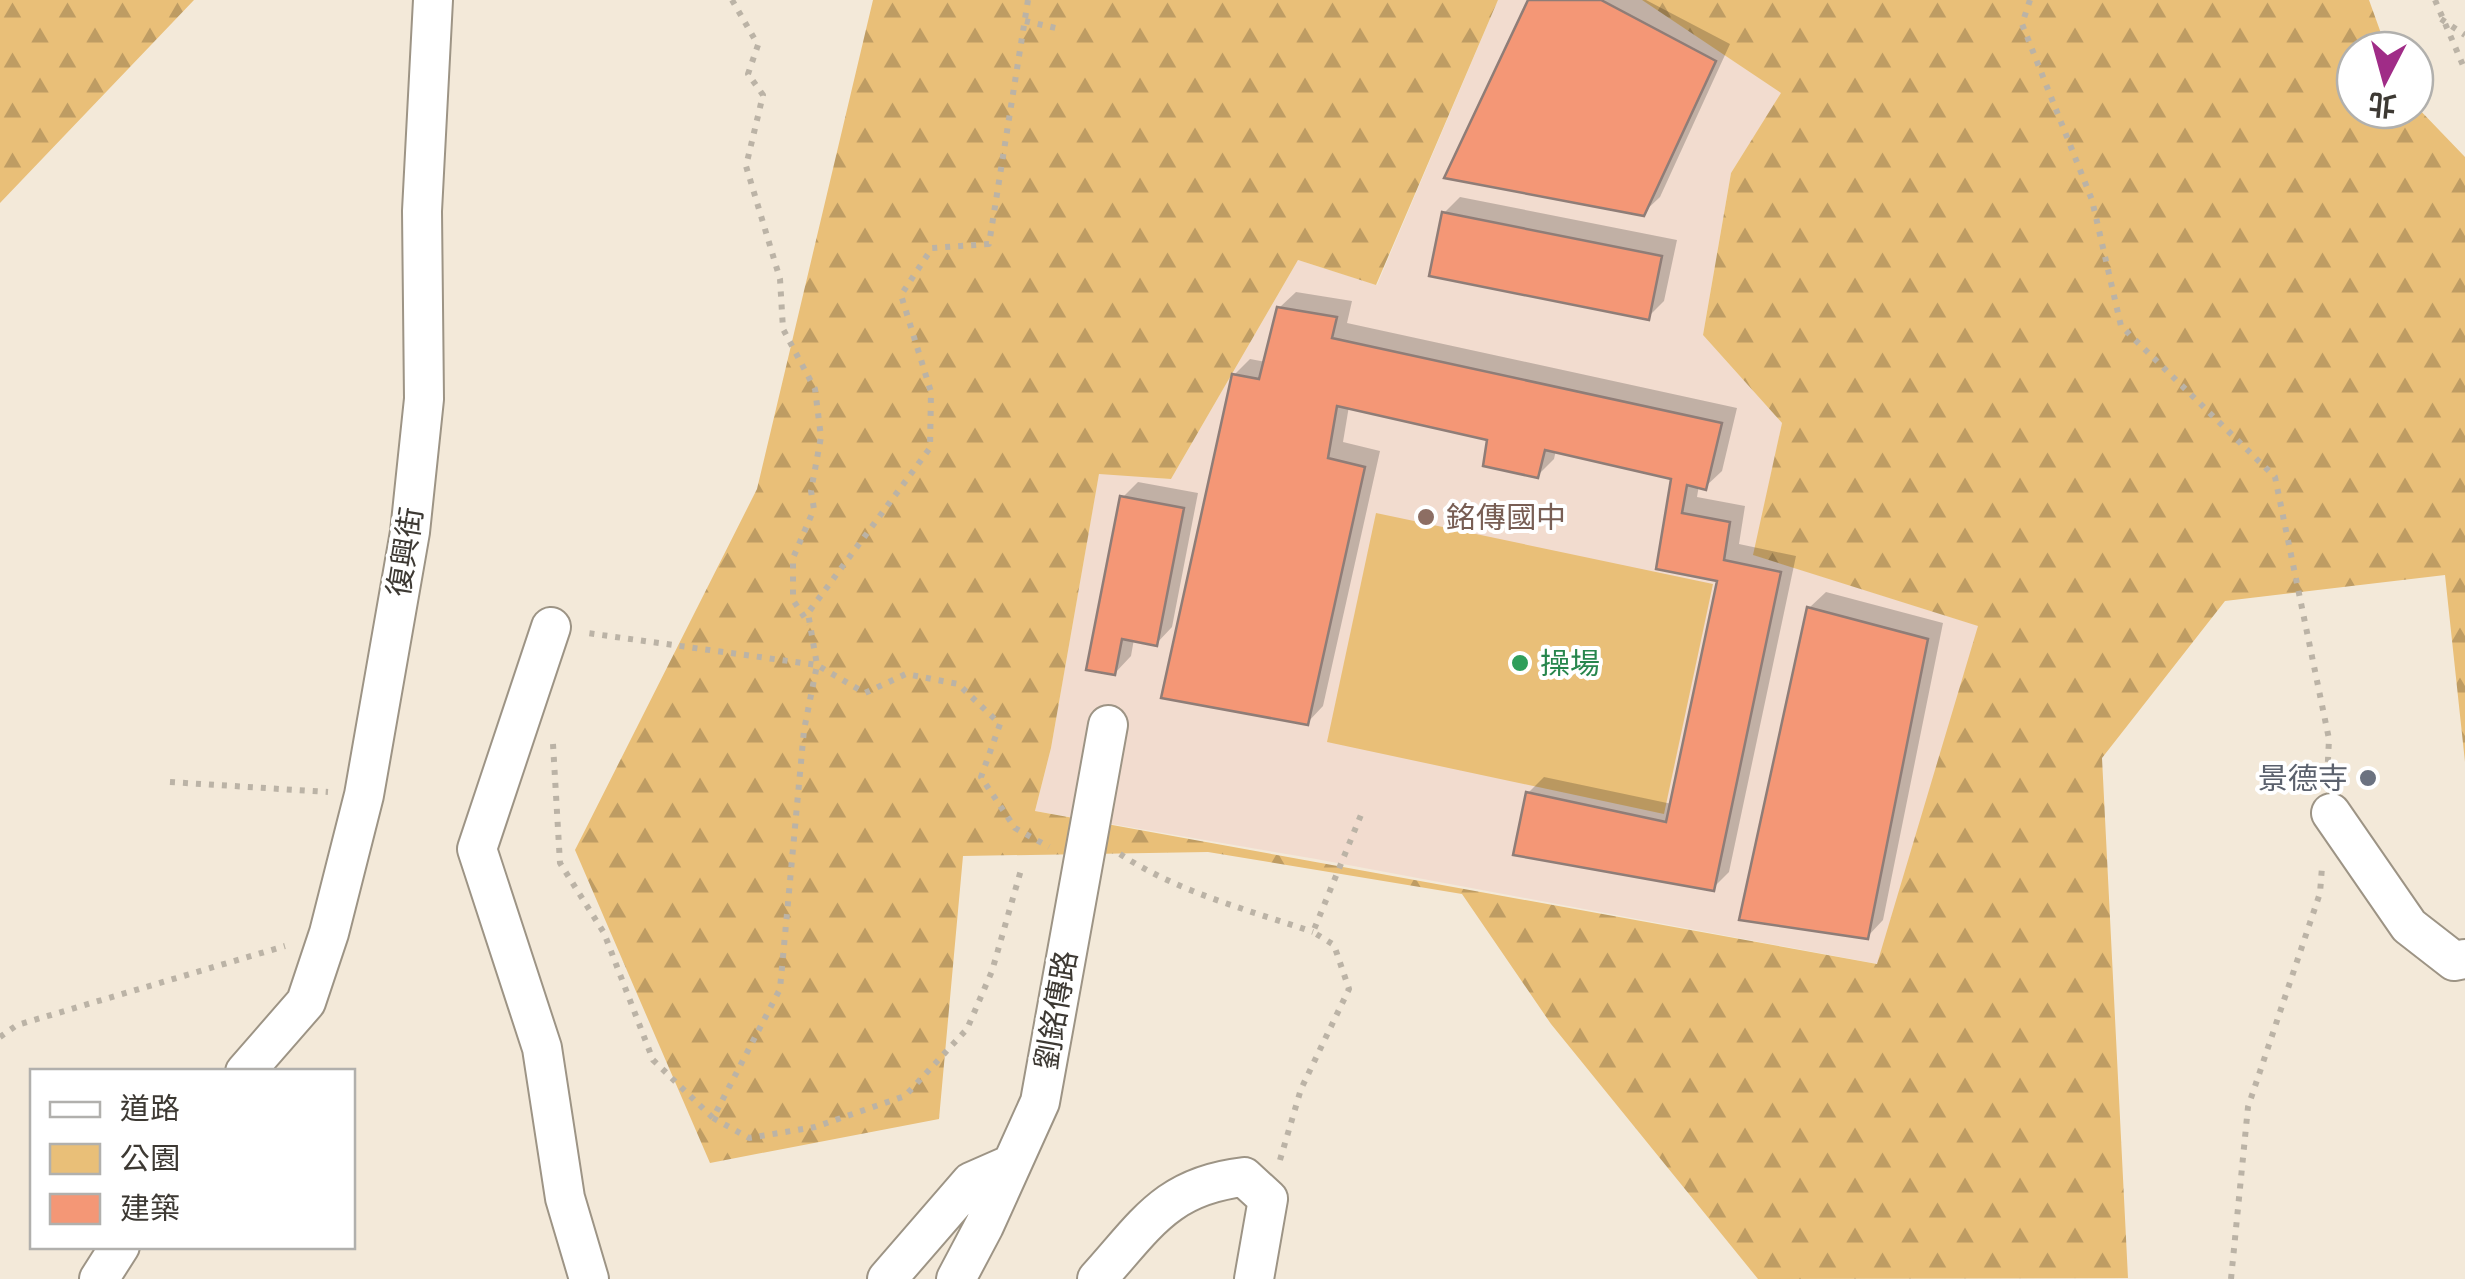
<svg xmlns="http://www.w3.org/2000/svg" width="2465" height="1279" viewBox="0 0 2465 1279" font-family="Poppins,'Noto Sans TC',sans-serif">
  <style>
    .education { fill: #f2dccf }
    .forest { fill: url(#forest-firs) }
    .park { fill: #e9bf78 }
    .shadow { fill: #0003 }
    .building { fill: #f49776; stroke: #8f7d77; stroke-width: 2.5 }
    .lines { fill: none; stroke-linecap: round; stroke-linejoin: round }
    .minor-casing { stroke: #9d9485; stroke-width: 42 }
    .path { stroke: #bbb3a6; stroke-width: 6; stroke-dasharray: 5 8; stroke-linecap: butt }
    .minor { stroke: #fff; stroke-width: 38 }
    .education-dot { fill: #8d6e63; stroke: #fff; stroke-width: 4 }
    .leisure-dot { fill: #2e9e5b; stroke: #fff; stroke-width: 4 }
    .worship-dot { fill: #6b7280; stroke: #fff; stroke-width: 4 }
    .labels { text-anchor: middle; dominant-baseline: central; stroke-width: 8; stroke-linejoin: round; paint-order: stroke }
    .education-label { font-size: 30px; fill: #785e54; stroke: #fff; text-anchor: start }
    .street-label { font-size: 30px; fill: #3d3933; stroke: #fff }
    .leisure-label { font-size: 30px; fill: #27864d; stroke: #fff; text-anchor: start }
    .worship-label { font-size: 30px; fill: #5b616d; stroke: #fff; text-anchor: end }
  </style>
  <defs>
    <pattern id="forest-firs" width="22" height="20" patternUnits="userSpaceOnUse" patternTransform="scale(2.5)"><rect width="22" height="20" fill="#e9bf78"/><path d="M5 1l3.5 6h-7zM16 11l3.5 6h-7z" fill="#be9c63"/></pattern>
  </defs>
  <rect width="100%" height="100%" fill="#f3e9d9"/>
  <path class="education" d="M1498,0h144l140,93 -51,80 -28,162 79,88 -28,132 225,71 -101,338 -562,-105 -281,-48 16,-63 48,-275 72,6 127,-219 79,25z"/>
  <path class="forest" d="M0,0h194l-194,203z
    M873,0h625l-122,285 -78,-25 -127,219 -72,-5 -48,274 -16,63 842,153 101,-338 -225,-71 29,-132 -79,-88 28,-162 50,-80 -139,-93h727l18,50h-32v60h60v-5l50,52v605l-20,-187 -220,26 -123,157 26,520 -370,1 -207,-255 -89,-130 -254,-42 -245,4 -24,263 -229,44 -135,-313 182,-361z"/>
  <path class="park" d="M1376,513l337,71 -49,230 -337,-72z"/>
  <path class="shadow" d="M1531,0h115l84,44 -70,153 -17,16z
    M1460,197l217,43 -13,61 -16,16 -204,-104z
    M1296,292l56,9 -5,22 390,85 -15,63 -17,16 -6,-2 -2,12 48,9 -6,38 57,12 -67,316 -16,16 -185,-95 16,-16 128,27 48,-225 -61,-12 14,-90 -117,-27 -2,9 -16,16 -48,-37 -141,-32 -6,36 37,9 -57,255 -16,17 -73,-348 16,-16 16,3 13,-54z
    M1138,482l60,11 -26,134 -16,17 -22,-5 -3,17 -16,17 7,-175z
    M1826,592l117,31 -60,297 -16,17 -58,-329z"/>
  <path class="building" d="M1528,0h73l115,61 -72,155 -200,-38z
    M1442,212l220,44 -13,64 -220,-44z
    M1277,307l60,10 -5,21 390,85 -16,67 -19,-5 -5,28 48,9 -6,38 57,12 -67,319 -201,-36 13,-63 140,30 51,-241 -61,-12 15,-90 -126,-29 -7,28 -55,-12 4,-26 -150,-34 -9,52 37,9 -57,258 -147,-27 71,-324 27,5z
    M1120,496l64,12 -27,138 -35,-7 -7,36 -29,-5z
    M1807,607l121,32 -60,300 -129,-19z"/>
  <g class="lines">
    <defs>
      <path id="minor" d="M551,627l-74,222 65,199 23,150 24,81
        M2331,813l78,113 45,35 11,-2
        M245,1072l61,-70 23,-69 35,-138 46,-263 14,-133 -2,-188 11,-211
        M99,1279l21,-33
        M887,1279l84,-97 41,-18
        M956,1279l28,-53 56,-124 68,-377
        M1097,1279c49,-54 69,-93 147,-102l24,22 -14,80"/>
    </defs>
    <use href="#minor" class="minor-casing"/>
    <path class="path" d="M732,0l26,45 -10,29 15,21 -17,71 34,113 3,50 32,60 6,48 -10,54 3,18 -21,49v42l16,24
      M1028,0l-39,244 -57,4 -31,47 30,97 -1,56 -122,165 9,52 48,28 41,-19 52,10 42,40 -19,53 34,51 34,19
      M2030,0l-8,24 70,176 29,126 154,151 54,262 -2,41
      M2435,0l30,70
      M2441,19l24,16
      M1025,21l31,7
      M553,744l7,119 44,70 49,127 60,58 67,-129 24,-259 13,-65 -230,-32
      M170,782l158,10
      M1120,854c57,38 129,56 193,78
      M0,1037l17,-12 268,-79
      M713,1118l36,20 66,-11 90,-31 62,-67 25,-58 29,-101
      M1280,1160l21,-71 48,-100 -15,-44 -21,-13 50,-122
      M2231,1279l17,-172 72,-214 2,-26"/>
    <use href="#minor" class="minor"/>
  </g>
  <circle class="education-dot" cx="1426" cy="517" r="10"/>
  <circle class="leisure-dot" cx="1520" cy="663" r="10"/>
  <circle class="worship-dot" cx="2368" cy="778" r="10"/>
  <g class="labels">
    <g class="education-label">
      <text x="1446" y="517">銘傳國中</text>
    </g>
    <g class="street-label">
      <text transform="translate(405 552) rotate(-81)">復興街</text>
      <text transform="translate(1056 1010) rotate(-80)">劉銘傳路</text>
    </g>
    <g class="leisure-label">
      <text x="1540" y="663">操場</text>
    </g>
    <g class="worship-label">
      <text x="2348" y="778">景德寺</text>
    </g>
  </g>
  <rect x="30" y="1069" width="325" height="180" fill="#ffffff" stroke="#b1b0ad" stroke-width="2.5"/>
  <rect x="50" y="1102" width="50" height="15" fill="#ffffff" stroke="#b1b0ad" stroke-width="2.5"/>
  <text x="120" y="1119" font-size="30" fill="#3d3933">道路</text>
  <rect x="50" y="1144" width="50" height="30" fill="#e9bf78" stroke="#b1b0ad" stroke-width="2.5"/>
  <text x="120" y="1169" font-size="30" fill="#3d3933">公園</text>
  <rect x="50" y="1194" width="50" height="30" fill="#f49776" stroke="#b1b0ad" stroke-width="2.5"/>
  <text x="120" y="1219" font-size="30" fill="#3d3933">建築</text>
  <g transform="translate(2385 80) rotate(186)"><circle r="48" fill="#ffffff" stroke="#b1b0ad" stroke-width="2.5"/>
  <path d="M0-8L18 38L0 25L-18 38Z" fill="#a02c87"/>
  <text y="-15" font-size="28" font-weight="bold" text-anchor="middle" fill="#3d3933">北</text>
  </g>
</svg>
